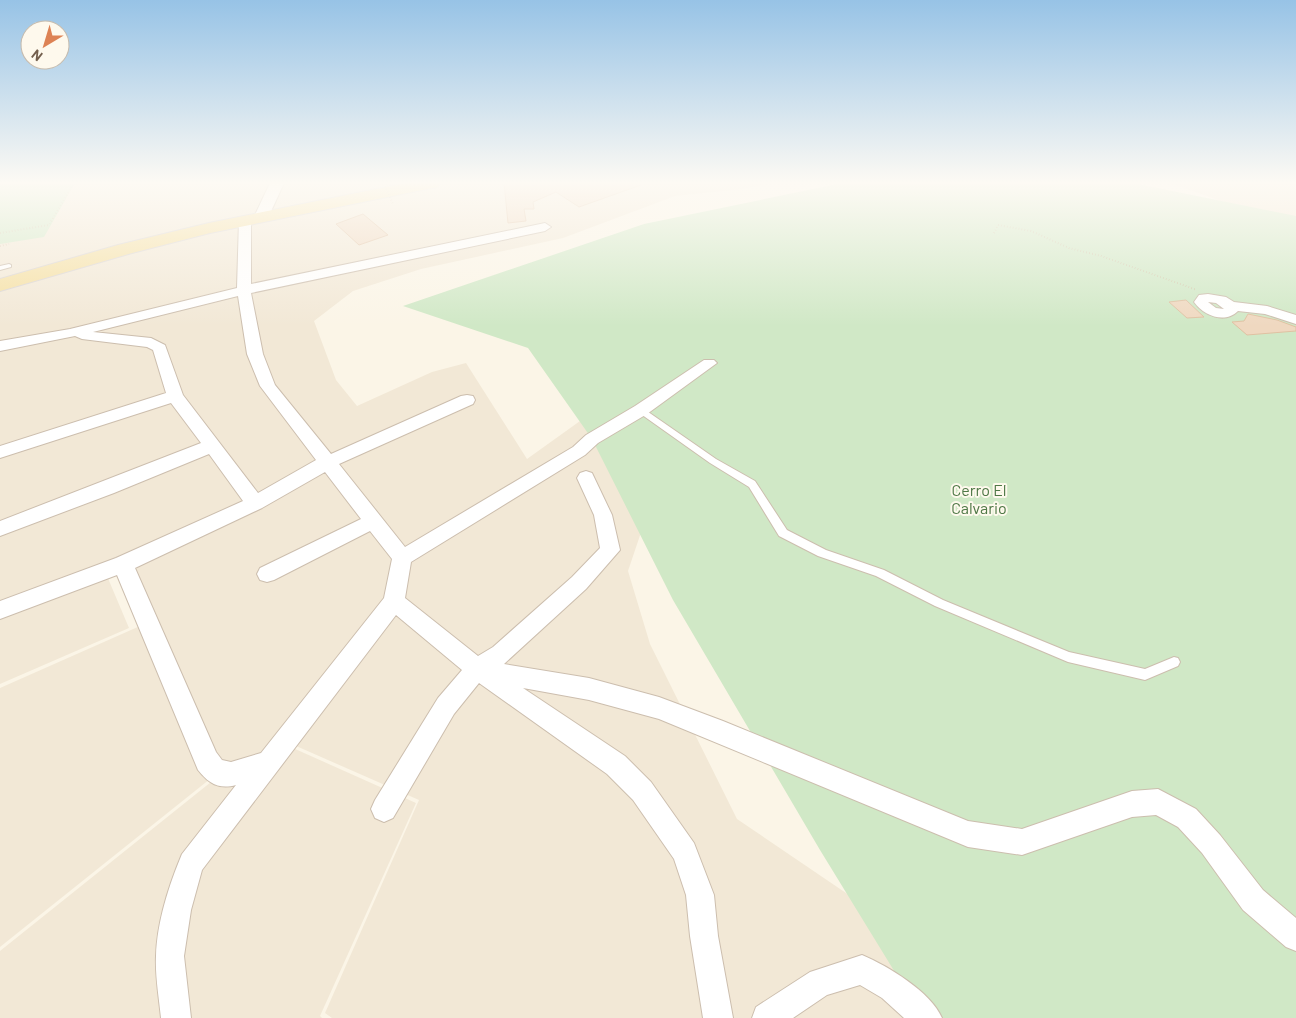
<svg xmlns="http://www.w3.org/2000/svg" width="1296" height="1018" viewBox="0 0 1296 1018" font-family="Barlow,sans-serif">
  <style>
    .residential { fill: #f2e8d6 }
    .green { fill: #d0e8c6 }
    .building { fill: #efd8c0; stroke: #e0c1a2 }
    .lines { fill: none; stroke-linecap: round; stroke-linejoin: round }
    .service-casing { stroke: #ccbeae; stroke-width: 2 }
    .minor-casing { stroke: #ccbeae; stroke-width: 2 }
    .tertiary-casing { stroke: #ccbeae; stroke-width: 2 }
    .primary-casing { stroke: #dbd5d1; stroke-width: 2 }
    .path { stroke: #d4bca3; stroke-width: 2; stroke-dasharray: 0.5 2.5; stroke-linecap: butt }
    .service { fill: #fff; fill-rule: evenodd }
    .minor { fill: #fff; fill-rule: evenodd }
    .tertiary { fill: #fff; fill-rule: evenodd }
    .primary { fill: #f5e0a4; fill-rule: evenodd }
    .path-bridge { stroke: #d4bca3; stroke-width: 2; stroke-dasharray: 0.5 2.5; stroke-linecap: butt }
    .labels { text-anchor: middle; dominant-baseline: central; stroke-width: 4; stroke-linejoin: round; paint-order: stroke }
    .park-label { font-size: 16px; fill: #4f7846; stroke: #fef9ed }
  </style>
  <rect width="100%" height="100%" fill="#fbf5e7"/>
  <path class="residential" d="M0,183h773l-31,6 -67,7 -112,42 -142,31 -68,22 -39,30 22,59 21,26 75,-34 34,-9 61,96 173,-124 -38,135 -34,101 22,73 87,175 293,199h-698l-7,-5 94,-213 -132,-58 -67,29 -220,176v-259l140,-62 -25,-59 -115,43z
    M1170,183h126v45l-16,-6z
    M107,576l22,52 -129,56v-69z
    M284,744l132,59 -96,213 2,2h-322v-67l221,-177z"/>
  <path class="green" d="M0,183h75l-31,54 -44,7z
    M842,183h291l163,33v802h-373l-103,-168 -147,-250 -81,-161 -64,-91 -125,-42 241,-82z"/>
  <path class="building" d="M504,183h137v2l-62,22 -23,-15 -23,10 1,7h-10l2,12 -18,2z
    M363,214l25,21 -29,10 -23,-21z
    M1186,300l18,17 -17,1 -18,-16z
    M1248,314l29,6 19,7v4l-49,4 -15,-13 12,-1z"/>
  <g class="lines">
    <defs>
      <path id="service" d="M9,264l2,1v2l-11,3v-4z
        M641,407l75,52 39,22 32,49 39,20 58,20 59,30 126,52 76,17 29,-12 4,1 2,4 -2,4 -33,14 -77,-18 -133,-56 -59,-30 -58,-20 -39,-20 -30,-49 -39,-24 -72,-51 -1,-2z"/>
      <path id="minor" d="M245,216l6,4v64l294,-61 6,4 -6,4 -294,62 12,61 12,31 56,69 130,-58 6,-1 6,1 2,4 -2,4 -134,60 66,83 168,-100 13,-12 49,-29 69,-46h10l3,3 -70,51 -49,29 -13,12 -174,107 -6,36 73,58 15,-9 79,-70 28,-29 -6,-33 -17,-37 3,-5 6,-2 6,2 20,42 8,35 -34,39 -82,75 85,14 70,19 64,24 245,100 54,8 110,-38 26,-2 38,20 24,26 43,55 33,28v33l-10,-4 -43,-37 -41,-57 -24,-26 -22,-12 -24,2 -110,38 -54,-8 -309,-128 -70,-19 -66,-12 102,68 26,26 43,61 20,52 4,41 15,82h-30l-13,-82 -4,-41 -12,-36 -41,-59 -26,-26 -128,-91 -25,31 -61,104 -9,4 -9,-4 -4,-9 4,-9 63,-102 24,-28 -66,-55 -194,255 -11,40 -7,46 7,62h-30c-2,-20 -6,-42 -5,-62 1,-34 13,-71 26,-102l54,-69c-17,5 -28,-2 -38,-15l-81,-195 -117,44v-18l116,-43 127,-57 -34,-47 -95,39 -114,43v-15l201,-78 -30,-40 -171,55v-12l166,-53 -13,-43 -6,-3 -65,-8 -7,-3 -75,15v-10l70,-12 167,-41 2,-68zM238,296l9,58 13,32 56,74 -58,33 -75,-98 -18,-50 -14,-7 -58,-6zM325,472l36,47 -101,49 -3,6 3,6 7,2 7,-2 96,-49 22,28 -8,39 -123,155 -30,9 -9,-2 -6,-8 -81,-184 127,-60z
        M1208,294l18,3 8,5 33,4 29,9v9l-31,-10 -27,-3c-13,13 -34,5 -44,-9l5,-7zM1208,302l8,1 8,6 -8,-1z
        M862,955c26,11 69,37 80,63h-38l-22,-20 -22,-13 -33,10 -34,23h-41l4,-11 54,-35z"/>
      <path id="tertiary" d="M270,183h14l-17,37h-10l-3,-3z"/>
      <path id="primary" d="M406,183h34l-2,4 -6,1 -222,45 -78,20 -132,38v-12l118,-34 91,-22z"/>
    </defs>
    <use href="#service" class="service-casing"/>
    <use href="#minor" class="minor-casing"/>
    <use href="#tertiary" class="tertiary-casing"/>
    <use href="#primary" class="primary-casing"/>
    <path class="path" d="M0,233l49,-8 25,-42
      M994,233l4,-8 33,6 38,17 32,8 96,34
      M0,246l9,-2"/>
    <use href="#service" class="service"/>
    <use href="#minor" class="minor"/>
    <use href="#tertiary" class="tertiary"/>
    <use href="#primary" class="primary"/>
    <path class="path-bridge" d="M386,189l7,15"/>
  </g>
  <linearGradient id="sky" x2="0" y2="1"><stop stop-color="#97c3e6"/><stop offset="0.56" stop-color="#fdfaf4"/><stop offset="1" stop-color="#fdfaf4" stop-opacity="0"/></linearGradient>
  <rect width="1296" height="326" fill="url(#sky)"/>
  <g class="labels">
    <g class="park-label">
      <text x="979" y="489">Cerro El<tspan x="979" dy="18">Calvario</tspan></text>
    </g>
  </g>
  <g transform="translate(45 45) rotate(218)"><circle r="24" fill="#fef9ed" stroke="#c6bbad"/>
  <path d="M0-4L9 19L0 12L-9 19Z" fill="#dd8254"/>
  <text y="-8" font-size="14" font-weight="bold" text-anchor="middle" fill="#735f4d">N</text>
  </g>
</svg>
